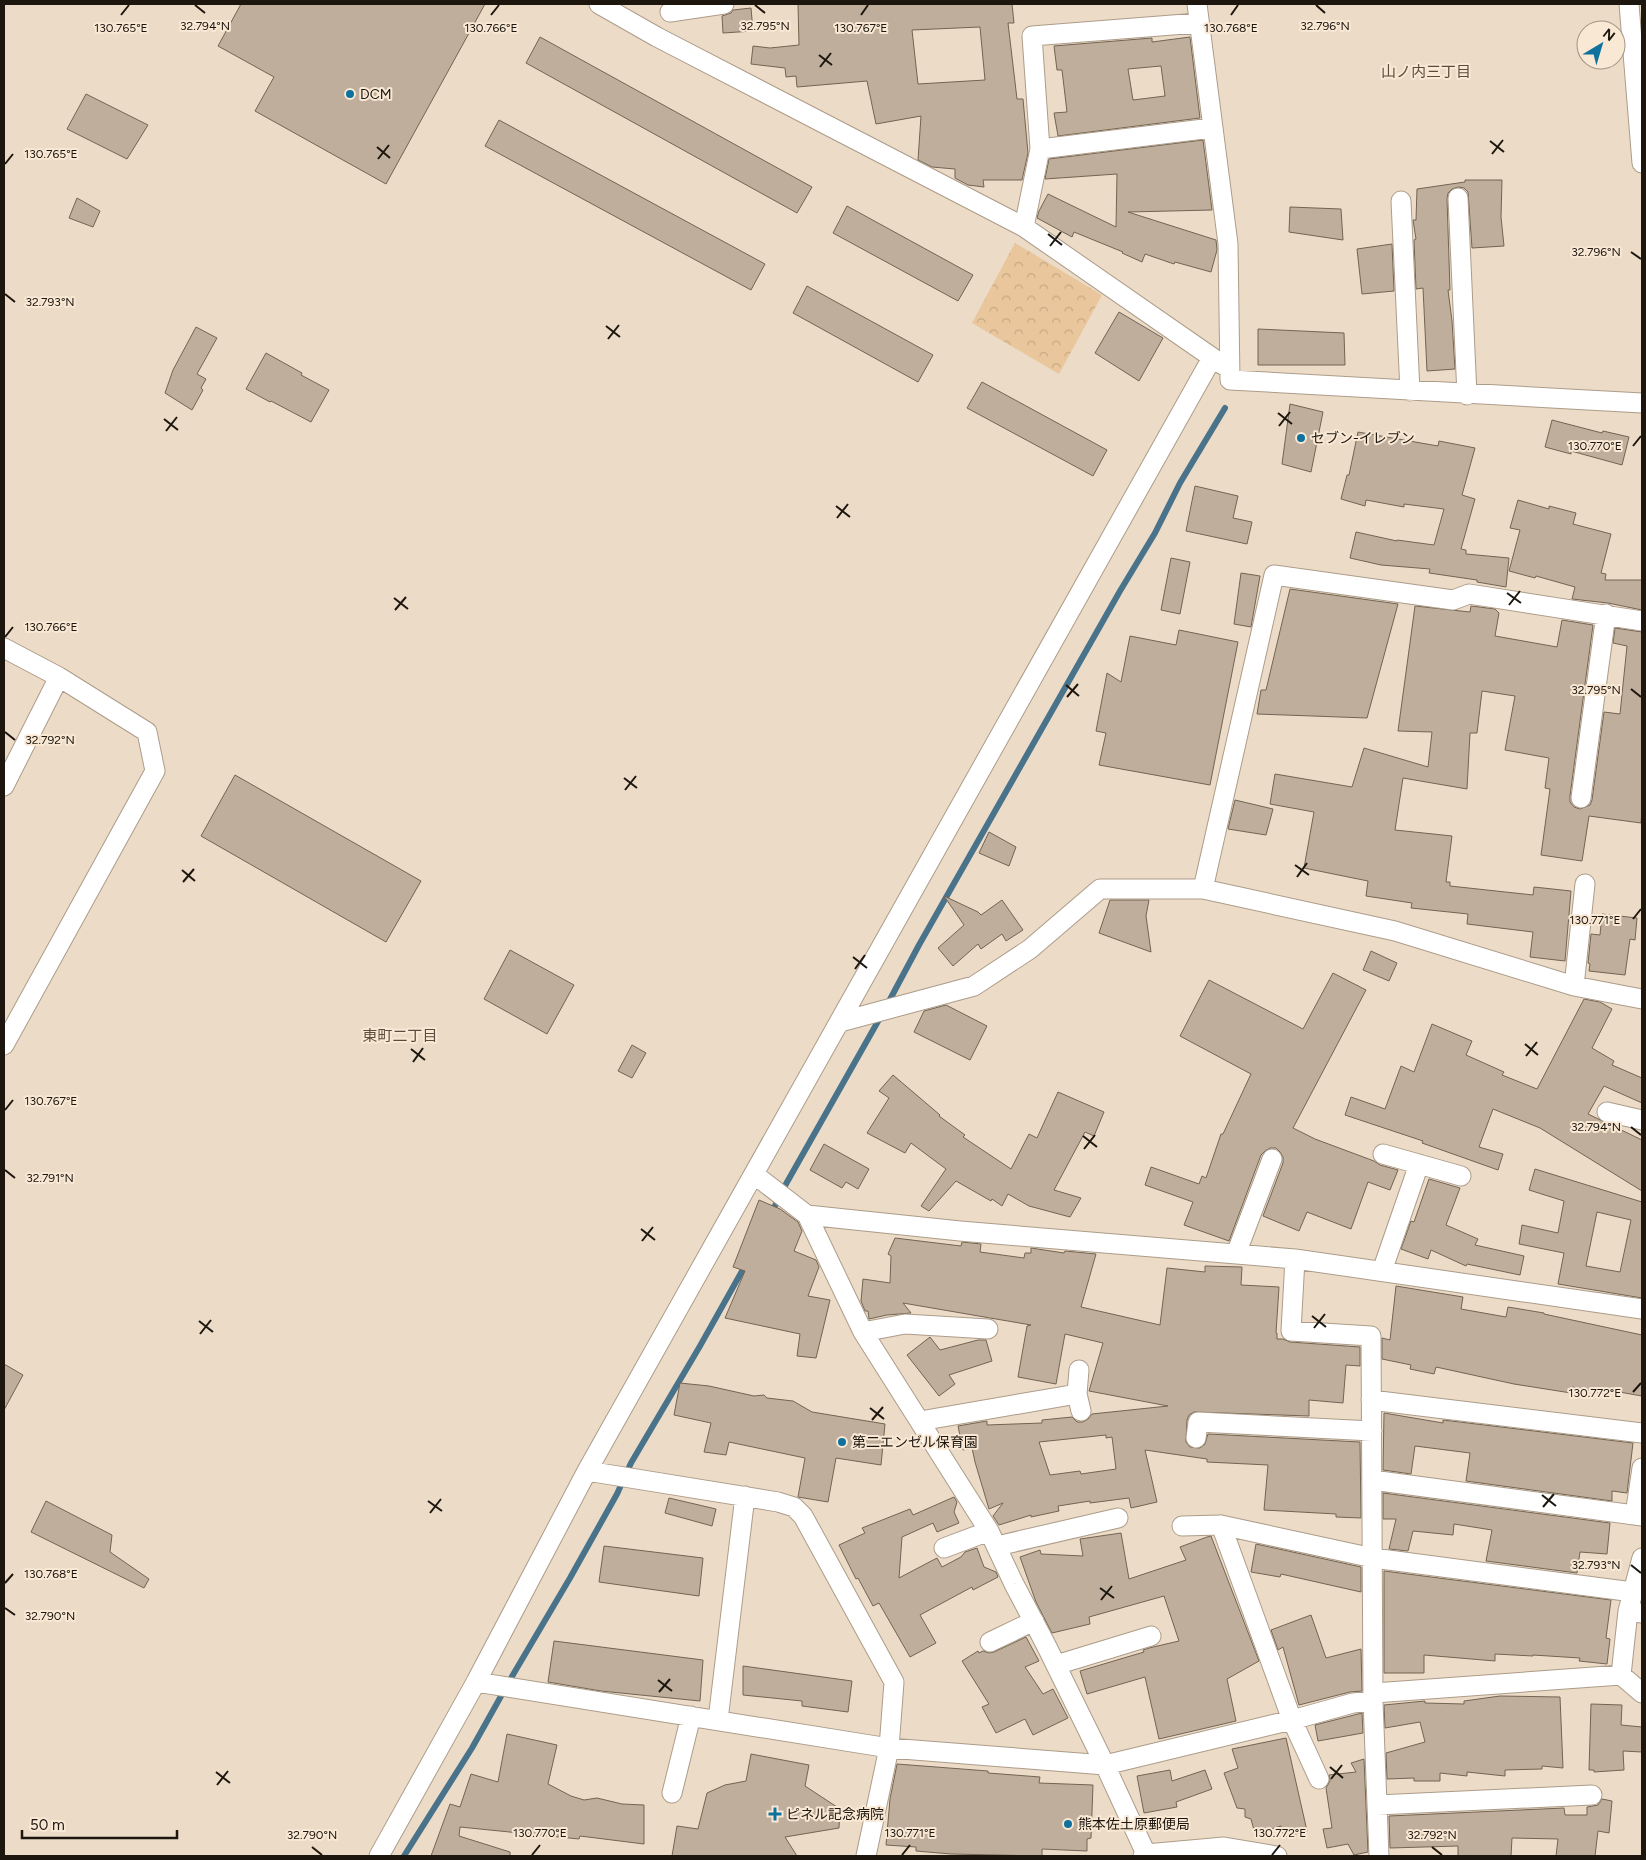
<svg xmlns="http://www.w3.org/2000/svg" width="1646" height="1860" viewBox="0 0 1646 1860" font-family="Figtree,'Noto Sans JP',sans-serif">
  <style>
    .park { fill: url(#park-crowns) }
    .lines { fill: none; stroke-linecap: round; stroke-linejoin: round }
    .stream { stroke: #49728b; stroke-width: 6 }
    .building { fill: #beae9b; stroke: #736453; fill-rule: evenodd }
    .street-casing { stroke: #ac9c89; stroke-width: 21 }
    .street { stroke: #fff; stroke-width: 19 }
    .ticks { fill: none; stroke: #1c160f; stroke-width: 2 }
    .poi-dot { fill: #0f719e; stroke: #f9e8d4; stroke-width: 2 }
    .labels { text-anchor: middle; dominant-baseline: central; stroke-width: 4; stroke-linejoin: round; paint-order: stroke }
    .poi-label { font-size: 14px; fill: #1c160f; stroke: #f9e8d4; text-anchor: start }
    .neighbourhood-label { font-size: 15px; fill: #5b4d3d; stroke: #f9e8d4 }
    .ticks-label { font-size: 12px; text-anchor: middle; fill: #1c160f; stroke: #f9e8d4; stroke-width: 4; stroke-linejoin: round; paint-order: stroke }
  </style>
  <defs>
    <pattern id="park-crowns" width="20" height="18" patternUnits="userSpaceOnUse" patternTransform="scale(1.25)"><rect width="20" height="18" fill="#e9c69b"/><path d="M2 6a3 3 0 1 1 6 0M12 15a3 3 0 1 1 6 0" fill="none" stroke="#c7a984"/></pattern>
  </defs>
  <rect width="100%" height="100%" fill="#ecdbc7"/>
  <path class="park" d="M1015,243l87,52 -43,79 -87,-51z"/>
  <g class="lines">
    <path class="stream" d="M887,1005l32,-60 201,-354 35,-58 25,-50 45,-75
      M772,1212l10,-21 99,-175
      M404,1856l68,-108 42,-75 56,-95 47,-84 14,-31 69,-117 46,-82"/>
  </g>
  <path class="building" d="M241,4h244l-99,180 -131,-73 19,-34 -56,-31z
    M798,4h214l2,19h-6l9,76h6l5,54 -6,27h-39l1,7 -16,-2 -13,-7v-9l-23,-2 -14,-7 3,-44 -45,8 -9,-43 -70,6 -1,-11 -10,1 -1,-9 -34,-4 2,-18 17,2 29,-3zM980,27l5,53 -67,4 -6,-54z
    M751,8l2,23 -30,2 -1,-17 9,-3 2,-3z
    M540,37l272,150 -15,26 -271,-150z
    M1190,37l10,81 -142,18 -4,-23 13,-1 -5,-42h-5l-3,-24 98,-8v4zM1161,66l4,30 -32,4 -5,-31z
    M86,94l62,31 -21,34 -60,-30z
    M499,120l266,144 -14,26 -266,-144z
    M1203,140l9,70 -84,2 88,28 1,10 -6,22 -36,-10 -1,2 -29,-10 -3,8 -20,-9 1,-1 -49,-20 -2,5 -35,-19 2,-7 9,-17 68,33 1,-53 -72,5 4,-20z
    M1465,180h37l-1,37 3,29 -32,2 -4,-56 -4,-4 -6,-1 -6,2 -4,4 -1,6 3,91h-2l4,31 3,48 -28,2 -4,-83 -7,1 -2,-49 2,-1 -3,-19h3l1,-31 48,-7z
    M77,198l23,13 -7,16 -24,-9z
    M847,206l126,69 -15,26 -125,-68z
    M1290,207l51,2 2,31 -54,-8z
    M1392,244l2,47 -32,3 -5,-45z
    M807,286l126,69 -15,27 -125,-69z
    M1119,312l44,26 -24,43 -44,-28z
    M196,327l21,11 -20,36 9,5 -5,9 2,2 -11,20 -27,-17 8,-23z
    M1258,329l86,4 1,32h-87z
    M266,353l36,20 -1,2 28,15 -18,32 -40,-21 -1,1 -24,-13z
    M982,382l125,68 -14,26 -126,-68z
    M1290,404l33,8 -12,60 -29,-8z
    M1552,420l50,13 1,-2 26,6 -7,28 -51,-14v3l-26,-7z
    M1358,432l80,14 1,-5 36,7 -13,47 13,4 -14,50 5,1v4l43,4 -3,29 -29,-5v-2l-48,-7 1,-4 -49,-4 -31,-7 6,-26 41,9v-1l37,5 10,-36 -40,-5v3l-38,-7 -1,6 -24,-7 6,-24h2z
    M1195,486l43,10 -5,22 19,4 -5,22 -61,-13z
    M1518,500l31,9v-3l27,7 -3,11 38,10 -10,39 5,1 -1,6h37v30l-34,-7 -36,-4 3,-12 -39,-11 -1,2 -26,-7 11,-41 -10,-2z
    M1171,558l19,4 -10,52 -19,-4z
    M1241,573l19,3 -9,51 -17,-3z
    M1290,589l108,15 -31,114 -110,-4 4,-24h5z
    M1415,606l55,6 1,-6 24,3 4,4 -4,23 62,11 5,-27 31,5 -23,171v6l4,5 6,2 10,-4 2,-5 12,-88 16,2 7,-68 -14,-3 2,-15 27,4v179l-1,12 -52,-7 -7,45 -41,-6 9,-66 -5,-1 4,-30 -44,-8 10,-54 -33,-5 -5,42h-7l-3,56 -64,-11 -8,52 57,6 -6,46h4v4l83,9 1,-8 37,4 -6,70 -35,-4 3,-25 -66,-8 1,-10 -57,-6 1,-5 -46,-7 2,-15 -64,-13 10,-56 -44,-8 5,-30 77,13 12,-39 64,19 4,-35 -34,-1z
    M1179,630l59,12 -28,143 -111,-20 7,-32 -10,-2 11,-58 14,9 9,-46 46,9z
    M235,775l186,106 -35,61 -185,-106z
    M1235,800l38,9 -7,26 -38,-6z
    M989,832l27,15 -7,19 -30,-13z
    M944,896l34,16 3,3 21,-15 21,30 -17,11 -4,-7 -21,15 -3,-5 -25,22 -15,-18 26,-23z
    M1110,900h39l-3,16 5,36 -52,-19z
    M1602,914l35,4 -2,22 -5,-1 -5,36 -36,-4 1,-7 -2,-1 3,-29 9,1z
    M510,950l64,35 -27,49 -63,-35z
    M1371,951l26,12 -8,18 -26,-11z
    M1333,973l33,17 -73,138 22,11 59,22 6,4 18,5 -8,20 -22,-8 -17,47 -44,-17 -8,19 -36,-15 20,-53v-6l-3,-5 -4,-4h-6l-5,3 -4,4 -32,86 -45,-16 9,-23 -48,-17 6,-18 48,17 3,-8 4,2 15,-44h2l28,-60 -71,-38 29,-56 94,49z
    M1584,999l16,3 12,7 -20,39 22,13 -2,4 30,13v25l-38,-17 -16,28 54,26v51l-102,-63 -47,-19 -14,38 24,7 -5,16 -76,-27 1,-2 -78,-26 6,-18 34,12 16,-43 13,6 18,-48 40,17 -6,14 38,17 -2,3 35,14z
    M946,1005l41,21 -17,34 -56,-28 10,-21z
    M632,1045l14,8 -14,25 -14,-7z
    M893,1075l47,40 -1,1 26,19 -2,2 48,32 18,-35 8,4 21,-46 46,20 -10,24 -9,-4 -31,58 27,8 -11,19 -41,-11 -21,-12 -6,12 -10,-7 -1,2 -35,-20 -27,30 -8,-5 25,-37 -35,-26 -6,10 -38,-20 22,-35 -10,-7z
    M824,1144l45,25 -11,20 -12,-7 -4,6 -32,-18z
    M1535,1169l107,33v96l-84,-14 6,-31 -45,-9 3,-19 36,8 6,-32 -35,-11zM1597,1212l34,8 -11,52 -34,-6z
    M1429,1179l31,9 -14,37 32,14 -3,6 49,11 -4,19 -53,-11 -1,2 -35,-16 -3,9 -27,-10 10,-28 3,1z
    M759,1200l21,9 18,13 4,9 -8,20 22,9 3,7 -11,29 22,4 -14,58 -19,-2 3,-22 -75,-16 20,-47 -12,-4z
    M895,1238l66,8 1,-4 19,2 -1,8 44,6 1,-5h6v-5l33,5 1,-2 31,3 -15,53 79,18 7,-57 38,4v-6l37,1 -1,18 38,2 -3,46h1v6h6l7,3 70,5v19l-14,-1 -3,38 -34,-3v16l-115,-4 -5,3 -2,5 -1,22 4,5 10,1 5,-4 3,-10 152,8 1,76 -25,-1v-3l-72,-4 4,-45 -61,-3v-3l-62,-9 12,52 -26,6 -2,-10 -39,5v-2l-32,5 1,5 -28,6v-2l-32,10 -6,-9 10,-13 -14,6 -14,-47 -3,-14 -9,2 -5,-24 29,-5v4l55,-2v-3l30,-3 5,5h6l5,-3 4,-5 76,-8 -79,-15 14,-48 -38,-9 -9,50 -38,-7 9,-51 4,-1 -128,-22 8,10 -24,2 -18,4 -1,-8h-3l-4,-10 2,-22 27,4 1,-27 -3,-2zM1106,1435v3l6,-1 4,32 -35,5 -1,-3 -30,4 -11,-33z
    M1396,1286l67,11 -2,12 45,8 2,-10 36,6v1l98,21v61l-34,-6 -1,4 -35,-7 -1,6 -57,-9 -78,-17 -2,7 -24,-5 1,-4 -29,-6v-21l8,2z
    M930,1337l10,13 38,-10h8l6,21 -43,14 6,9 -16,12 -32,-41z
    M4,1364l19,11 -19,35z
    M680,1383l29,3 45,10 10,-1 3,3 26,3 19,11 73,12 -4,41 -45,-7 -8,44 -30,-5 7,-39 -76,-16 -3,13 -22,-3 7,-29 -37,-8z
    M1384,1413l59,10v-3l190,23 -6,50 -15,-2v10l-146,-20 4,-28 -55,-7 -4,28 -28,-4z
    M1383,1493l227,30 -3,31 -27,-2 -3,21 -91,-12 6,-31 -38,-6 -1,11 -40,-4 -5,20 -19,-2 7,-30h-13z
    M954,1497l3,5 -3,10 5,11 -22,9 -4,-9 -31,14 -3,41 38,-20 5,9 19,-10 4,-5 12,-4 7,19 12,5 2,5 -25,13 -1,-3 -52,28 16,28 -26,14 -31,-54 -6,3 -15,-28 -2,1 -17,-34 26,-12 -3,-5 48,-19 3,6z
    M669,1498l47,11 -4,17 -47,-13z
    M46,1501l66,34 -2,17 39,27 -5,9 -113,-56z
    M1121,1533l8,46 57,-19 -6,-13 27,-10 4,-1 48,125 -32,18 9,42 -77,18 -14,-62 -58,17 -7,-23 64,-19 -1,-2 6,-2 30,-7 -15,-45 -75,21 1,7 -38,9 -16,-31 -16,-45 20,-7 1,4 42,2 -3,-17z
    M1256,1544l105,23v25l-80,-18 -1,3 -29,-5z
    M604,1546l99,12 -4,38 -100,-14z
    M1384,1571l227,29 -5,38 4,1 -3,25 -28,-3 1,-3 -47,-3v1l-38,-2v7l-71,-6v18h-40z
    M1311,1615l15,43 35,-9 1,42 -12,1 -51,13 -16,-58 -5,3 -7,-20z
    M1026,1637l13,24 -14,6 18,27 10,-5 15,29 -35,17 -8,-16 -29,14 -14,-26 7,-3 -27,-43 16,-10 1,2 4,-2 6,2 5,-1z
    M554,1641l149,19 -3,41 -99,-10 -53,-9z
    M743,1666l109,15 -4,31 -46,-6v-5l-59,-6z
    M1500,1696l60,1 3,71 -21,-2v3l-37,1v6l-38,-4v4l-27,-3v8h-26v-3l-27,1 -1,-26 39,-11 -5,-20 -35,6 -1,-23 41,-4v2l39,1v-3z
    M1591,1704l31,1 -1,20 21,2v25l-19,-1 1,19 -30,2v-2h-5z
    M1362,1713l1,20 -45,8 -3,-16z
    M507,1734l50,11 -9,39 23,12 13,4 13,-2 25,6 22,1v39l-64,-8 -1,3 -119,-12 -1,9 51,16v4h-79l19,-52 10,3 11,-33 27,8z
    M1286,1738l21,93 -23,6 -3,-11 -26,8 -4,-15 -6,-2v-8l-8,-1 -13,-35 14,-5 -6,-19z
    M751,1754l58,11 -4,21 35,23 -1,19 -54,9 12,19h-125l5,-30 21,3 9,-36 18,-8 21,-4z
    M1364,1759l4,93 -14,3 -6,-11 -21,4 -4,-19 9,-1 -6,-40 4,-7 -1,-6 27,-3 -5,-9z
    M897,1764l91,7v2l52,4 -1,6 54,2 -2,53 -4,1v12l-45,-2v7l-91,-2 -35,-3v-4l-30,-2 4,-46z
    M1170,1770l2,11 33,-11 7,19 -36,13 1,5 -33,6 -7,-37z
    M1602,1799l10,2 -3,32 -11,-2 -3,25h-39l2,-17 -46,-1 -1,18h-53v-10l-68,2 -1,-32 175,-8 1,7h22v-8l11,-2z"/>
  <g class="lines">
    <defs>
      <path id="street" d="M599,4l58,33 367,190 199,138
        M1197,4l31,240 2,136 412,23
        M1629,4l13,159
        M670,12l54,-8
        M1040,149l172,-21
        M1458,198l9,197
        M1401,201l9,190
        M1024,227l16,-78 -8,-113 166,-13
        M4,648l55,29
        M4,786l55,-109 88,55 8,39 -151,274
        M1581,798l25,-184
        M1203,889l71,-314 179,25 16,-6 173,27
        M1574,986l11,-102
        M840,1022l134,-36 56,-37 70,-60h103l192,42 179,55 68,13
        M1607,1112l35,8
        M1383,1154l78,22
        M755,1175l52,40 56,117 126,199 25,53 32,61 59,120 42,91
        M807,1215l153,16 335,28 347,50
        M1236,1254l36,-95
        M1295,1259l-4,72 80,5 2,365 6,155
        M1382,1271l37,-107
        M863,1332l42,-8 83,5
        M1079,1370l-2,24 4,17
        M1371,1400l271,33
        M920,1421l157,-27
        M1196,1438l2,-16 174,9
        M587,1471l191,31 16,5 9,9 91,166 -5,66 -23,108
        M1372,1480l270,36
        M1635,1515l7,-47
        M1221,1525l71,195 27,59
        M1182,1526l39,-1 152,33 260,34 -5,19 14,2
        M997,1546l121,-28
        M944,1548l45,-17
        M1633,1592l9,-34
        M1628,1611l-7,64 21,18
        M990,1642l44,-21
        M1056,1665l95,-29
        M476,1682l413,66 216,17 187,-45 61,-17 20,-2
        M1374,1693l247,-18
        M718,1720l27,-224
        M672,1793l19,-77
        M1377,1805l215,-10
        M379,1856l97,-174 111,-211 625,-1113
        M1143,1856l3,-2 78,-7 53,9"/>
    </defs>
    <use href="#street" class="street-casing"/>
    <use href="#street" class="street"/>
  </g>
  <path class="ticks" d="M195,5l10,8M755,5l10,8M1316,5l9,8M121,15l8,-10M491,15l8,-10M861,15l7,-10M1231,15l7,-10M819,55l13,10M820,67l11,-14M1490,141l14,11M377,147l13,11M1492,154l11,-14M378,159l11,-14M5,164l8,-10M1048,234l14,11M1050,246l11,-14M1631,252l10,7M5,294l10,8M606,326l14,11M608,339l11,-14M1278,413l14,11M164,419l14,11M1279,426l11,-14M166,431l11,-14M1633,446l8,-10M836,506l14,11M837,518l11,-14M1507,593l14,10M394,598l14,11M1509,605l11,-14M395,610l11,-13M5,637l8,-10M1066,685l13,11M1631,689l10,8M1067,697l11,-13M5,732l10,8M624,778l13,10M625,790l11,-14M1295,865l14,10M182,870l13,11M1297,877l10,-14M183,882l11,-13M1633,919l8,-10M853,957l14,11M855,969l10,-14M1525,1044l13,11M411,1049l14,11M1526,1056l11,-14M413,1062l10,-14M5,1110l8,-10M1631,1127l10,8M1083,1136l14,11M1084,1149l11,-14M5,1170l10,8M641,1229l14,11M642,1241l11,-14M1312,1316l14,11M199,1321l14,11M1314,1328l11,-14M200,1334l11,-14M1633,1392l8,-9M870,1408l14,11M872,1420l11,-13M1542,1495l14,11M428,1501l14,10M1543,1507l11,-13M430,1513l11,-14M1631,1565l10,8M5,1583l8,-9M1100,1588l14,10M1101,1600l11,-14M5,1608l10,7M658,1680l14,11M659,1692l11,-13M1330,1767l13,11M216,1772l14,11M1331,1779l11,-14M217,1785l11,-14M312,1847l10,8M1432,1847l10,8M532,1855l8,-10M902,1855l8,-10M1272,1855l8,-10"/>
  <g class="poi-dot">
    <circle cx="350" cy="94" r="5"/>
    <circle cx="1301" cy="438" r="5"/>
    <circle cx="842" cy="1442" r="5"/>
    <path d="M772.5 1806.5h5v5h5v5h-5v5h-5v-5h-5v-5h5z"/>
    <circle cx="1068" cy="1824" r="5"/>
  </g>
  <g class="labels">
    <g class="poi-label">
      <text x="360" y="94">DCM</text>
      <text x="1311" y="438">セブン-イレブン</text>
      <text x="852" y="1442">第二エンゼル保育園</text>
      <text x="786" y="1814">ピネル記念病院</text>
      <text x="1078" y="1824">熊本佐土原郵便局</text>
    </g>
    <g class="neighbourhood-label">
      <text x="1426" y="72">山ノ内三丁目</text>
      <text x="400" y="1036">東町二丁目</text>
    </g>
  </g>
  <g class="ticks-label">
    <text x="205" y="30">32.794°N</text>
    <text x="765" y="30">32.795°N</text>
    <text x="1325" y="30">32.796°N</text>
    <text x="121" y="32">130.765°E</text>
    <text x="491" y="32">130.766°E</text>
    <text x="861" y="32">130.767°E</text>
    <text x="1231" y="32">130.768°E</text>
    <text x="51" y="158">130.765°E</text>
    <text x="1596" y="256">32.796°N</text>
    <text x="50" y="306">32.793°N</text>
    <text x="1595" y="450">130.770°E</text>
    <text x="51" y="631">130.766°E</text>
    <text x="1596" y="694">32.795°N</text>
    <text x="50" y="744">32.792°N</text>
    <text x="1595" y="924">130.771°E</text>
    <text x="51" y="1105">130.767°E</text>
    <text x="1596" y="1131">32.794°N</text>
    <text x="50" y="1182">32.791°N</text>
    <text x="1595" y="1397">130.772°E</text>
    <text x="1596" y="1569">32.793°N</text>
    <text x="51" y="1578">130.768°E</text>
    <text x="50" y="1620">32.790°N</text>
    <text x="540" y="1837">130.770°E</text>
    <text x="910" y="1837">130.771°E</text>
    <text x="1280" y="1837">130.772°E</text>
    <text x="312" y="1839">32.790°N</text>
    <text x="1432" y="1839">32.792°N</text>
  </g>
  <rect width="1646" height="1860" fill="none" stroke="#1c160f" stroke-width="10"/>
  <g transform="translate(1601 45) rotate(38)"><circle r="24" fill="#f9e8d4" stroke="#a19485"/>
  <path d="M0-4L9 19L0 12L-9 19Z" fill="#0f719e"/>
  <text y="-8" font-size="14" font-weight="bold" text-anchor="middle" fill="#1c160f">N</text>
  </g>
  <path d="M22 1830v8h155v-8" fill="none" stroke="#1c160f" stroke-width="2.5"/>
  <text x="30" y="1830" font-size="15" fill="#1c160f" stroke="#f9e8d4" stroke-width="4" paint-order="stroke">50 m</text>
</svg>
